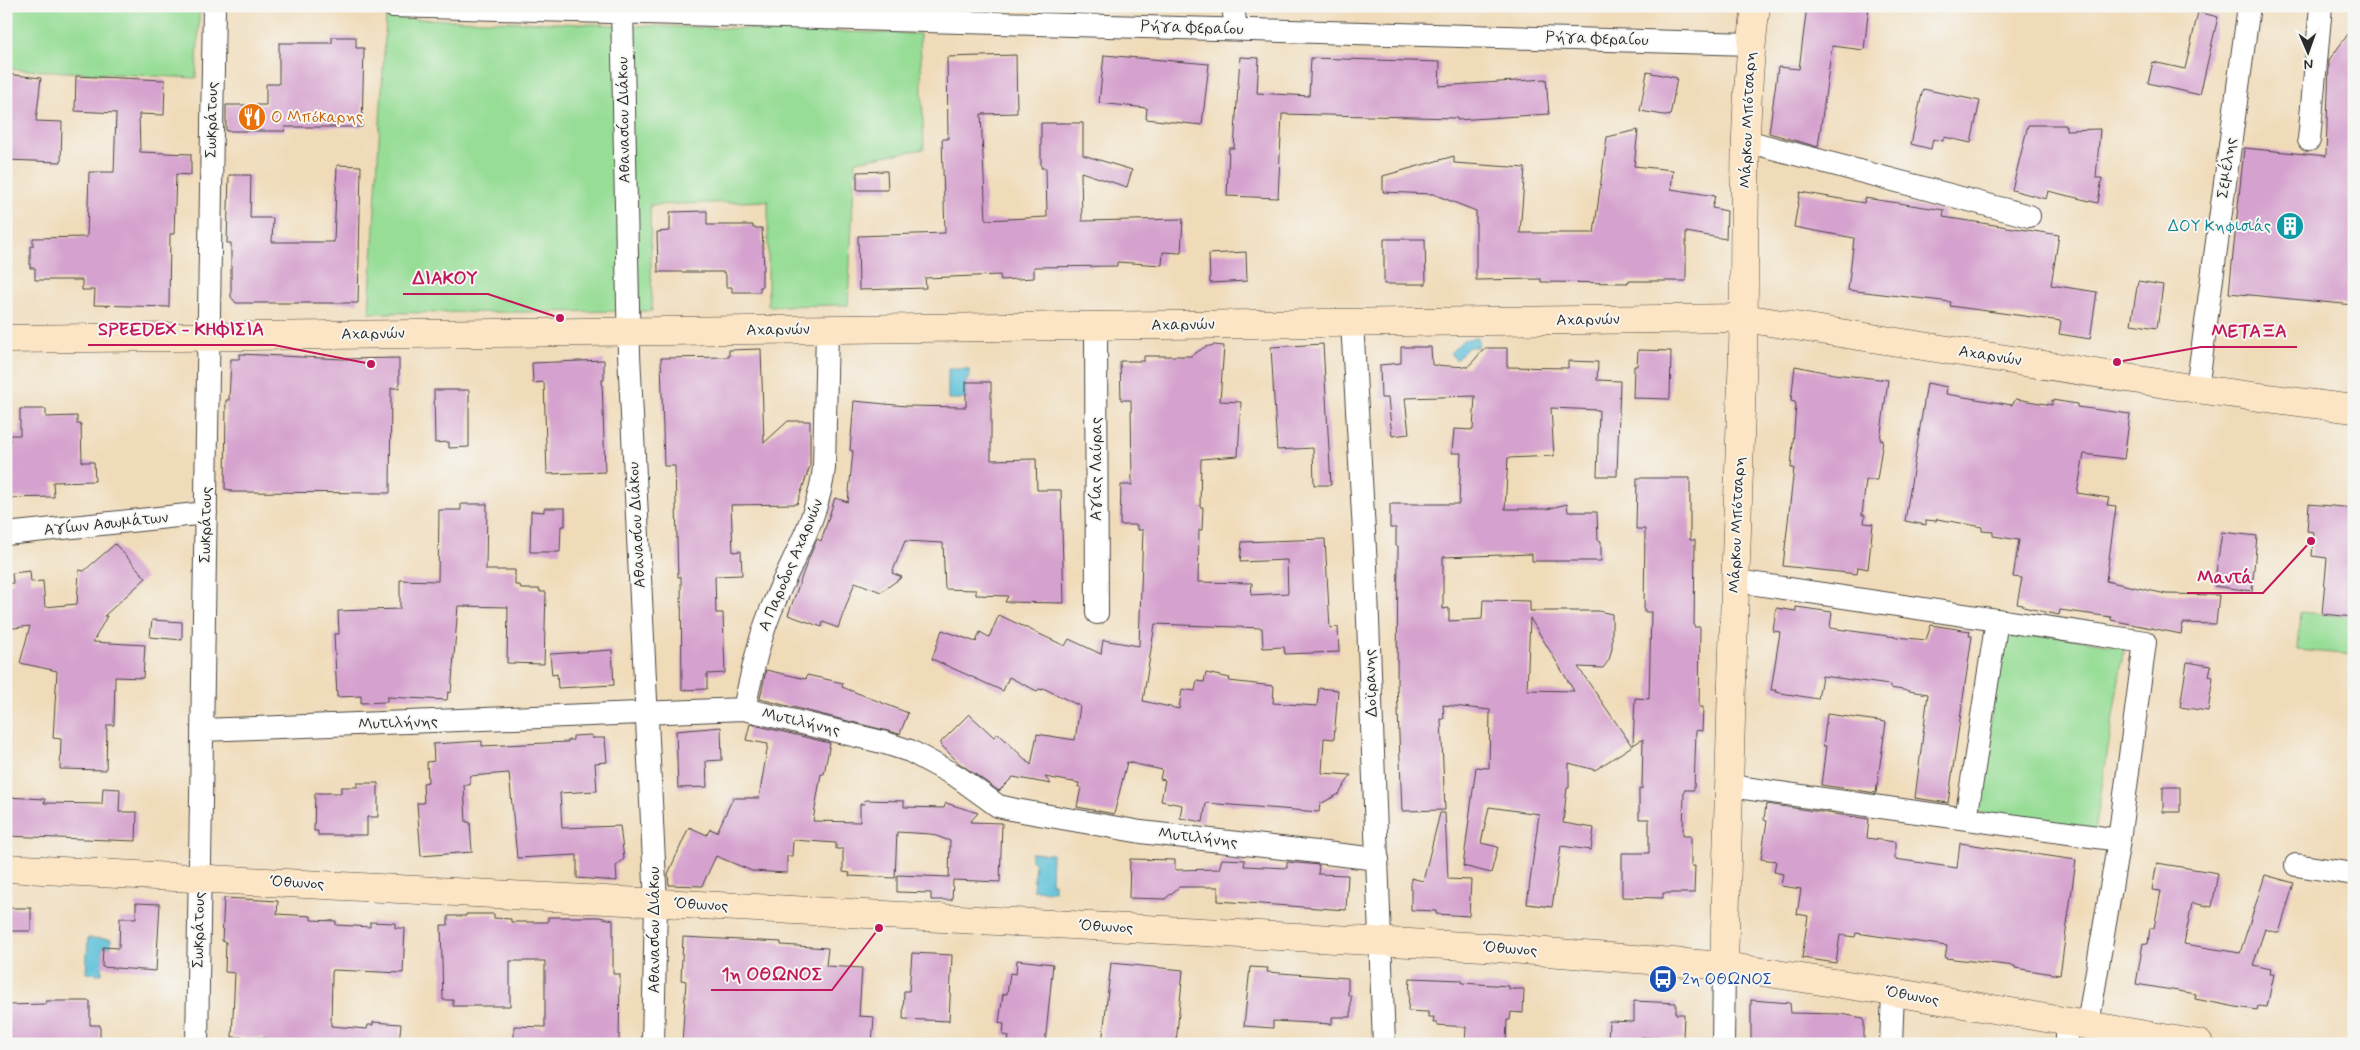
<svg xmlns="http://www.w3.org/2000/svg" width="2360" height="1050" viewBox="0 0 2360 1050" font-family="Mynerve,sans-serif">
  <style>
    .green { fill: #97dd96; stroke: #618460 }
    .water { fill: #5ac0d8; stroke: #427682 }
    .building { fill: #d5a1ce; fill-rule: evenodd }
    .lines { fill: none; stroke-linecap: round; stroke-linejoin: round }
    .street-casing { stroke: #494540; stroke-width: 24 }
    .secondary-casing { stroke: #494540; stroke-width: 29 }
    .street { stroke: #fff; stroke-width: 22 }
    .secondary { stroke: #fce5c4; stroke-width: 28 }
    .labels { text-anchor: middle; dominant-baseline: central; stroke-width: 4; stroke-linejoin: round; paint-order: stroke }
    .street-label { font-size: 16px; fill: #2b2b2b; stroke: #f6f6f2 }
    .food-label { font-size: 16px; fill: #c56008; stroke: #f6f6f2; text-anchor: start }
    .culture-label { font-size: 16px; fill: #0d838f; stroke: #f6f6f2; text-anchor: end }
    .transit-label { font-size: 16px; fill: #164399; stroke: #f6f6f2; text-anchor: start }
    .leader { fill: none; stroke: #c2185b; stroke-width: 2 }
    .callout-dot { fill: #c2185b; stroke: #f6f6f2; stroke-width: 2 }
    .callout-label { font-size: 18px; text-anchor: middle; font-weight: bold; fill: #c2185b; stroke: #f6f6f2; stroke-width: 4; stroke-linejoin: round; paint-order: stroke }
  </style>
  <rect width="100%" height="100%" fill="#f6f6f2"/>
  <filter id="ink" filterUnits="userSpaceOnUse"><feTurbulence type="fractalNoise" baseFrequency=".02" numOctaves="2"/><feDisplacementMap in="SourceGraphic" scale="10" xChannelSelector="R" yChannelSelector="G"/><feConvolveMatrix kernelMatrix="1 2 1 2 8 2 1 2 1" color-interpolation-filters="sRGB"/></filter>
  <filter id="wash" filterUnits="userSpaceOnUse"><feTurbulence type="fractalNoise" baseFrequency=".0096" numOctaves="4" result="noise"/><feDisplacementMap in="SourceGraphic" scale="20" xChannelSelector="R" yChannelSelector="G"/><feGaussianBlur stdDeviation="1.12" result="paint"/><feColorMatrix in="noise" values="0 0 0 0 0 0 0 0 0 0 0 0 0 0 0 0 0 1.4 0 .05"/><feComposite in="paint" operator="in"/></filter>
  <g filter="url(#wash)">
    <rect width="100%" height="100%" fill="#f0dbb9"/>
    <path class="green" d="M6,6h194l-4,72 -190,-9z
      M386,18l534,16 4,115 -69,12 -7,144 -80,1v-105l-118,4 2,106 -283,2z
      M2301,612l53,5v38l-56,-5z
      M2005,628l119,19 -29,184 -119,-19z"/>
    <path class="water" d="M1478,337v10h-9l-13,13 -6,-7 13,-13z
      M948,369h21v10l-3,1v19h-18z
      M1031,853l21,1 -1,29h3v8l-21,-1 2,-29h-4z
      M88,938l23,1v8h-8l-1,27 -16,-1z"/>
    <g id="blocks">
      <path class="building" d="M1807,6h62l-5,44 -32,-4 -14,101 -49,-14 9,-66 21,2z
        M2198,12l20,5 -18,78 -52,-12 5,-21 32,7z
        M2354,26v279l-125,-12 15,-145 82,8 3,-96z
        M332,37h24v11h8l-2,79h-78l1,4h-59v-26h40v-21h13v-41h53z
        M1016,55l1,58 -36,1 5,106 61,-3 -1,-49h-5v-45h42v32l49,15 -5,17 -46,-15 1,49 101,-2 -2,34 -18,-1 -1,13 -45,-3v4l-83,1v11l-33,2 -1,-5 -75,3 1,10 -67,2 -1,-54 87,-3 -3,-94h6l-1,-82z
        M1104,55l105,9 -7,61 -56,-6 1,-11 -48,-5z
        M1240,57l19,1 -2,35 52,3 2,-38 129,4 -1,24 107,-7 3,35 -92,6v-2l-175,-4 -4,84 -51,-2 2,-48h5z
        M1647,72l30,6 -7,38 -30,-5z
        M6,74l35,4 -5,43 26,1 -1,40 -55,-2z
        M76,76l89,4 -1,35 -25,-1 1,38 51,2v21l-15,-1 -2,60h-4l-1,73 -75,-2 1,-15h-13v-10h-47v-12h-5v-22h3v-8l54,-1 2,-65h25l2,-59 -41,-2z
        M1923,89l57,12 -9,42 -27,-6 -1,4 -10,-2 -2,10 -20,-5z
        M2028,125h38v5l34,-1 -4,49h6l-4,25 -50,-12 -2,8 -34,-9z
        M1638,130l-4,36 39,4 -2,19 44,7 -3,12 15,3 -1,28 -40,-7v49h-58v2l-87,-1v-3l-65,1v-69l-43,-17 -50,-2v-16l71,-20v7l71,5 -5,65h74l13,-96z
        M337,165l24,1 -3,137h-122l-5,-6v-54h-4l2,-68h22l-1,43h23l-1,24h62z
        M887,171l1,19h-31v-18z
        M1800,192l64,11 1,-5 79,12 -1,7 116,18 -8,50 46,7 -7,47 -31,-5 2,-13 -111,-15 1,-4 -103,-12 6,-52 -60,-11z
        M707,211v14h46v3h9l2,42h-2v17h-2v5h-28v-5h-6v-12l-2,-1v-2h-66l-1,-40 13,-1v-19z
        M1384,239h41l1,45h-42z
        M1246,252l1,29 -37,2 -1,-29z
        M2138,281l25,4 -6,43 -26,-4z
        M1323,344l8,141h-17l-1,-37 -36,2 -6,-103z
        M1214,345l10,1 -4,55 21,1 -3,54 -37,3 -1,48h3l-1,23h-3l-1,52 54,1 -1,12 37,-2 -1,-33 -47,2 2,-20 83,-3 5,89 8,-1 1,25 -54,2 -1,-7 -21,1 -1,-20 -107,-4 -12,77 36,8 3,-20 13,2 2,-10 7,1 2,-9 24,5 -1,3 45,5 -1,17 44,3 2,-18 19,2 -4,49 -10,-1 -2,35 29,2 -12,19 -19,10 -1,8 -113,-9 -3,19 -23,-4 2,-13 -21,-4 4,-21 -5,-1 2,-9 -35,-8 -13,52 -37,-7 4,-20h-3l1,-4 -34,-6 6,7 -38,-7 -14,14 -40,-28 -18,-18v-3l28,-28 25,23 4,-4 33,32 6,-31 38,6 5,-34 -37,-18v2l-4,-1 -2,2 -28,-14 -6,14 -71,-32 10,-29 34,12 4,-10 9,5 10,-22 66,31 4,-7 32,15 2,-14 36,6 4,-116h-6v-5h-17l1,-40h11l-1,-85h-10l-1,-39h24v-5h47l14,-9z
        M1401,347h30l1,18 36,2 17,-19h22v19l61,1v-7l30,1 -1,18 23,1 -3,95h-20l2,-66 -48,-2 3,48 -46,2 -3,51h42l20,-5 1,8h29l1,28 3,1v20h-69v-7l-89,3v52l6,-1v13l33,-2 1,-19 47,1v10h69l13,3v34l-3,12 -6,8 -25,-1 54,79 -37,24 -26,-7v25h-2l-4,35 31,5 -3,22 -30,-4 -9,61 -25,-3 12,-90 -50,-7 -8,36 17,4 -7,26 -28,-7 13,-99 13,1 1,-58 -47,-5 1,14h-3l4,91 -43,1 -5,-126 1,-139h-2v-18h-6v-24h69l2,-51h-9l2,-24 19,1 2,-34 -70,2 4,36 -17,2 -4,-38h-7l-1,-33 21,-2zM1530,618l29,48 15,25 -47,-1z
        M761,349l3,94 24,-22h22v45l-13,38 -66,1 2,47 8,-1 1,24 -27,1 1,37h7l2,60 -18,1v15l-25,1 -1,-113h-3l-3,-111h-11l-3,-108 68,-1v-7z
        M1638,350l33,1 -1,48 -37,-1 1,-32h3z
        M240,354l103,5 56,-1v30h-8l-1,105 -159,-1v-2l-6,-1 1,-89h3l2,-41h8z
        M604,360v20h-2l3,92 -58,2 -3,-92 -11,1 -1,-20z
        M1795,366l39,8 54,6 -8,60h3l-6,40h-11l-4,35h3l-1,8 9,1 -5,45 -10,-2 -1,7 -74,-8 11,-98h-3l5,-63 -1,-3 -4,-1z
        M966,382h25v78l45,-1 1,31h24l3,113 -59,-1 3,-6 -32,-1v-5l-31,-1 -2,-46 -38,-2 -13,32 10,4 -21,15 -26,-10 -17,46 -15,-6 -1,5 -34,-12 18,-50 11,-26 4,2 14,-43 13,4 5,-51 -3,-1 4,-49 52,5 60,1z
        M1927,383l20,4 -1,7 66,11 4,-6 36,6v-5l25,4v3l53,7 -6,45 -40,-5 -7,39 32,5 -2,7 9,1 -10,75 60,13 53,1 -3,29 -33,-1 -2,11 -70,-14v-3l-51,-7 -1,5 -36,-8v-2l-6,-1 5,-26 -9,-1 6,-37 -26,-4v-4l-11,-1v-4l-10,-2 -35,-6 -1,2 -10,-1v5l-21,-4z
        M434,390h35v57l-20,1v-6l-14,1z
        M20,409h26v8l31,-1v8h4l1,38h12l1,19 -42,1 1,15 -48,1v-49h4v-14h10z
        M1637,478h53v62h5l-1,87h6l-1,80h4l-1,24 -6,-1 -2,60h-10l-1,46h8v30h4l-1,27h-31v5l-41,-1v-44h27v-34h-10v-30h3l1,-50 -10,6 2,-47 14,1 2,-87h-7l1,-83h-9z
        M461,504h26l-1,66h29v15h5l1,4h19v3h6l-2,72 -37,-1 1,-56 -50,-1 -7,87 -3,-1 -1,8 -60,-3v5l-26,1v-7l-24,1 -3,-63h5l-1,-23 62,-2v-29l38,1 1,-71h22z
        M2309,504l45,4v109l-32,-3 5,-56 -15,-2 2,-24 -7,-1z
        M544,508h21v18h-4l-1,26h-30l1,-41 13,1z
        M2222,532l35,4 -5,55 -38,-5z
        M115,544l31,34 -42,38h3l-14,26 52,3 -2,33 -28,-1 -1,48h-7l-1,45 -46,-1 1,-30 -8,-1 4,-67 -37,-8 10,-37 -24,3v-45l7,-1 -1,-10 18,-2 1,11 12,-1 2,26 32,-3 2,-34 5,1z
        M1796,607l36,5 -2,16 58,8 38,4 5,-15 39,6 -1,5h3l-24,167 -33,-5 13,-104 -38,-6v-3l-68,-9 -4,23 -43,-7 1,-2h-5l9,-58 -7,-1 3,-23 20,3z
        M152,620l30,2v18l-32,-3z
        M612,650l2,35 -56,3 -1,-14 -5,1 -2,-21z
        M2187,662l24,4 -2,10 4,1 -5,34 -28,-4z
        M766,670l40,9 1,-4 36,8 -1,4 66,26 -8,21 -140,-35z
        M1827,714l59,8 -10,71 -55,-8 5,-39h-3z
        M750,724l80,19 -6,31h-3l-8,47 47,1v-18h4l1,-4 39,1v6l40,1 2,-5 32,10 -8,9 32,1 -2,59 -47,-2 -1,20h-21v-7l-34,-1v-17l52,2 1,-36 -19,-7 -34,-2 -2,46 -46,-2 1,-3 -7,-1v-23h-7v-6l-43,-3 -1,16h-5v17l-35,-2 -36,-15 -14,30 -33,-1 -1,-11 21,-47 18,8 3,-6 7,3 16,-34h26l9,-54 -22,-4z
        M721,727l1,33 -16,1 1,26 -29,1 -2,-57z
        M592,735v3h13l2,24 -12,1 2,28 -37,2 2,35 58,-2 4,33 -8,7 1,15 -40,-3v-23l-60,3 -8,-85 -39,3v9h-6l2,37h4l2,30 -51,4 -4,-53h7l-1,-20 5,-1 -1,-20 7,-1 -1,-17 49,-3v5l86,-4v-2h5v-4z
        M357,783h21v34h-11v18h-49v-4h-4l1,-38h26v-6h16z
        M2163,787h17v25h-17z
        M103,788l17,1 -1,23h18l-1,29 -130,-5v-39l39,2 -1,4 58,1z
        M1766,804l103,15 -2,19 28,4v17l62,9 3,-25 116,17 -16,115 -45,-7v-2l-70,-8 2,-12 -91,-13 -1,4 -15,-2 -4,28 -34,-5 6,-42 -11,-2 4,-25 -20,-3 2,-12 -9,-2 2,-11 -15,-2 6,-38 -3,-1z
        M1440,813h5l3,66 23,1 -2,36 -33,-2v-3l-25,-1v-32l12,3z
        M1130,859l45,1v10l44,-1 3,-10 23,1 -1,6 43,2v-6l32,3 -1,9 30,1 -2,35 -128,-9v-14h-39l-14,12 -36,-1z
        M2157,863l61,10 -6,34 -20,-4 -8,41 56,9 25,-78 29,8 -15,50 -14,-4 -12,36 18,4 -1,5h4l-7,33 -9,-1 -1,4 -21,-3 -41,-8 1,-5 -60,-10 7,-41 5,1 2,-16h4l7,-37 -9,-1z
        M224,898l54,3 -1,13 34,2v4l25,1v4l34,2v-5l25,1v5h10l-2,45 -70,-3 -1,3 -1,53 36,3 1,-4h5v-3l28,2 -2,20h-129l-5,-2v-4l-33,-1 3,-64 -10,-1 1,-30 -4,-1z
        M136,903l24,1 -4,67 -54,-4 1,-20 16,1 1,-30h16z
        M6,908h25v23h-25z
        M466,914h28v4l17,1v3h37v-5h51l14,3v54h7l-1,70h-105v-18l31,1v-66h-35v45h-57v-6h-10l-2,-75h7v-9h18z
        M683,937l98,5v3l47,3 -2,18 36,2 -3,48 15,1 -2,27h-190l4,-63 -5,-1z
        M912,953l40,2 -3,66 -46,-2 1,-28h5z
        M1017,960l36,4 -8,80h-37l1,-8 -6,-1 1,-11 -5,-1 4,-29h4l3,-21 6,1z
        M1111,963l72,7 -7,74h-74z
        M1250,967l18,1 -1,4 81,6v17l3,1v21h-19v7l-59,-3v7l-29,-2z
        M1410,978l52,2v3l47,3v3h15l-1,24 -12,-1 -1,8h-3l-1,24h-41l1,-17 -29,-2v-2h-4l1,-6h-6v-5l-20,-1z
        M1751,1000l39,3 1,10 49,1 24,4v26h-113z
        M46,1001h44v24h10v19h-94v-39l40,-1z
        M1634,1001l42,2v11h8l-1,25 -42,-2v7h-33l1,-23 25,1z"/>
    </g>
  </g>
  <g filter="url(#ink)">
    <use href="#blocks" fill-opacity="0" stroke="#494540" stroke-width="1"/>
    <g class="lines">
      <defs>
        <path id="street" d="M393,6l1358,38
          M622,6l7,348 27,549 -3,141
          M1233,6l3,23
          M2309,140l12,-134
          M1746,141l283,75
          M1352,322l14,245 18,477
          M1096,326l1,287
          M2197,389l52,-383
          M6,534l200,-21
          M1736,581l409,61 -26,198 -31,184
          M744,709c8,-36 15,-72 30,-106 19,-47 44,-83 50,-135l3,-139
          M202,730l542,-21 138,33 28,9 48,26 40,29 18,4 125,22 237,27
          M1730,786l389,54
          M1966,819l31,-199
          M2296,865l58,9
          M2067,1021v23
          M197,1044l17,-1038
          M1723,1044l1,-78
          M1891,1044l2,-52"/>
        <path id="secondary" d="M6,339l1738,-21 453,71 157,20
          M6,868l1478,79 240,19 169,26 306,52
          M1724,966c5,-206 12,-411 19,-617 3,-114 -2,-229 13,-343"/>
      </defs>
      <use href="#street" class="street-casing"/>
      <use href="#secondary" class="secondary-casing"/>
      <use href="#street" class="street"/>
      <use href="#secondary" class="secondary"/>
    </g>
  </g>
  <defs>
    <symbol id="restaurant-disc" viewBox="-11 -11 22 22"><circle r="9.5" fill="#e8710a" stroke="#f6f6f2"/><path d="M-5-6h1v4h1v-4h1v4h1v-4h1v5L-1.5 .5V6h-2V.5L-5-1ZM5-6V6H3V1.5H1.5Q1.5-4 5-6Z" fill="#fff"/></symbol>
    <symbol id="building-disc" viewBox="-11 -11 22 22"><circle r="9.5" fill="#0f9aa8" stroke="#f6f6f2"/><path d="M-4-6H4V6H1V3H-1V6H-4ZM-2.5-4.3h1.7v1.8h-1.7ZM.8-4.3h1.7v1.8H.8ZM-2.5-1h1.7V.8h-1.7ZM.8-1h1.7V.8H.8Z" fill="#fff"/></symbol>
    <symbol id="bus-disc" viewBox="-11 -11 22 22"><circle r="9.5" fill="#1a4fb4" stroke="#f6f6f2"/><path d="M-5-6H5V4H4V6H2V4H-2V6H-4V4H-5ZM-3.5-4V0h7V-4ZM-3.5 1.2v1.5H-2V1.2ZM2 1.2v1.5H3.5V1.2Z" fill="#fff"/></symbol>
  </defs>
  <g fill-rule="evenodd">
    <use href="#restaurant-disc" x="236" y="101" width="32" height="32"/>
    <use href="#building-disc" x="2274" y="210" width="32" height="32"/>
    <use href="#bus-disc" x="1647" y="963" width="32" height="32"/>
  </g>
  <g class="labels">
    <g class="street-label">
      <text transform="translate(1192 28) rotate(2)">Ρήγα Φεραίου</text>
      <text transform="translate(1597 39) rotate(2)">Ρήγα Φεραίου</text>
      <text transform="translate(212 120) rotate(-89)">Σωκράτους</text>
      <text transform="translate(624 120) rotate(-91)">Αθανασίου Διάκου</text>
      <text transform="translate(1748 120) rotate(-88)">Μάρκου Μπότσαρη</text>
      <text transform="translate(2227 168) rotate(-82)">Σεμέλης</text>
      <text transform="translate(1588 320) rotate(-1)">Αχαρνών</text>
      <text transform="translate(1183 325) rotate(-1)">Αχαρνών</text>
      <text transform="translate(778 330) rotate(-1)">Αχαρνών</text>
      <text transform="translate(373 334) rotate(-1)">Αχαρνών</text>
      <text transform="translate(1990 356) rotate(9)">Αχαρνών</text>
      <text transform="translate(1096 469) rotate(-90)">Αγίας Λαύρας</text>
      <text transform="translate(106 524) rotate(-6)">Αγίων Ασωμάτων</text>
      <text transform="translate(206 525) rotate(-89)">Σωκράτους</text>
      <text transform="translate(637 525) rotate(-93)">Αθανασίου Διάκου</text>
      <text transform="translate(1737 525) rotate(-88)">Μάρκου Μπότσαρη</text>
      <text transform="translate(791 565) rotate(-67)">Α Παροδος Αχαρνών</text>
      <text transform="translate(1371 683) rotate(-92)">Δοϊρανης</text>
      <text transform="translate(801 722) rotate(13)">Μυτιλήνης</text>
      <text transform="translate(398 723) rotate(-2)">Μυτιλήνης</text>
      <text transform="translate(1198 838) rotate(7)">Μυτιλήνης</text>
      <text transform="translate(297 883) rotate(3)">Όθωνος</text>
      <text transform="translate(701 905) rotate(3)">Όθωνος</text>
      <text transform="translate(1106 927) rotate(3)">Όθωνος</text>
      <text transform="translate(199 930) rotate(-89)">Σωκράτους</text>
      <text transform="translate(654 930) rotate(-90)">Αθανασίου Διάκου</text>
      <text transform="translate(1510 949) rotate(4)">Όθωνος</text>
      <text transform="translate(1912 996) rotate(10)">Όθωνος</text>
    </g>
    <g class="food-label">
      <text x="271" y="117">Ο Μπόκαρης</text>
    </g>
    <g class="culture-label">
      <text x="2271" y="226">ΔΟΥ Κηφισιάς</text>
    </g>
    <g class="transit-label">
      <text x="1682" y="979">2η ΟΘΩΝΟΣ</text>
    </g>
  </g>
  <path class="leader" d="M560 318L488 294H403M371 364L274 345H88M2117 362L2201 347H2297M2311 541L2263 593H2187M879 928L832 990H711"/>
  <g class="callout-dot">
    <circle cx="560" cy="318" r="5"/>
    <circle cx="371" cy="364" r="5"/>
    <circle cx="2117" cy="362" r="5"/>
    <circle cx="2311" cy="541" r="5"/>
    <circle cx="879" cy="928" r="5"/>
  </g>
  <g class="callout-label">
    <text x="445" y="284">ΔΙΑΚΟΥ</text>
    <text x="181" y="335">SPEEDEX - ΚΗΦΙΣΙΑ</text>
    <text x="2249" y="337">ΜΕΤΑΞΑ</text>
    <text x="2225" y="583">Μαντά</text>
    <text x="772" y="980">1η ΟΘΩΝΟΣ</text>
  </g>
  <rect width="2360" height="1050" fill="none" stroke="#f6f6f2" stroke-width="25"/>
  <g transform="translate(2308 52) rotate(178)" stroke="#f6f6f2" stroke-width="4" paint-order="stroke">
  <path d="M0-4L9 19L0 12L-9 19Z" fill="#2b2b2b"/>
  <text y="-8" font-size="14" font-weight="bold" text-anchor="middle" fill="#2b2b2b">N</text>
  </g>
</svg>
